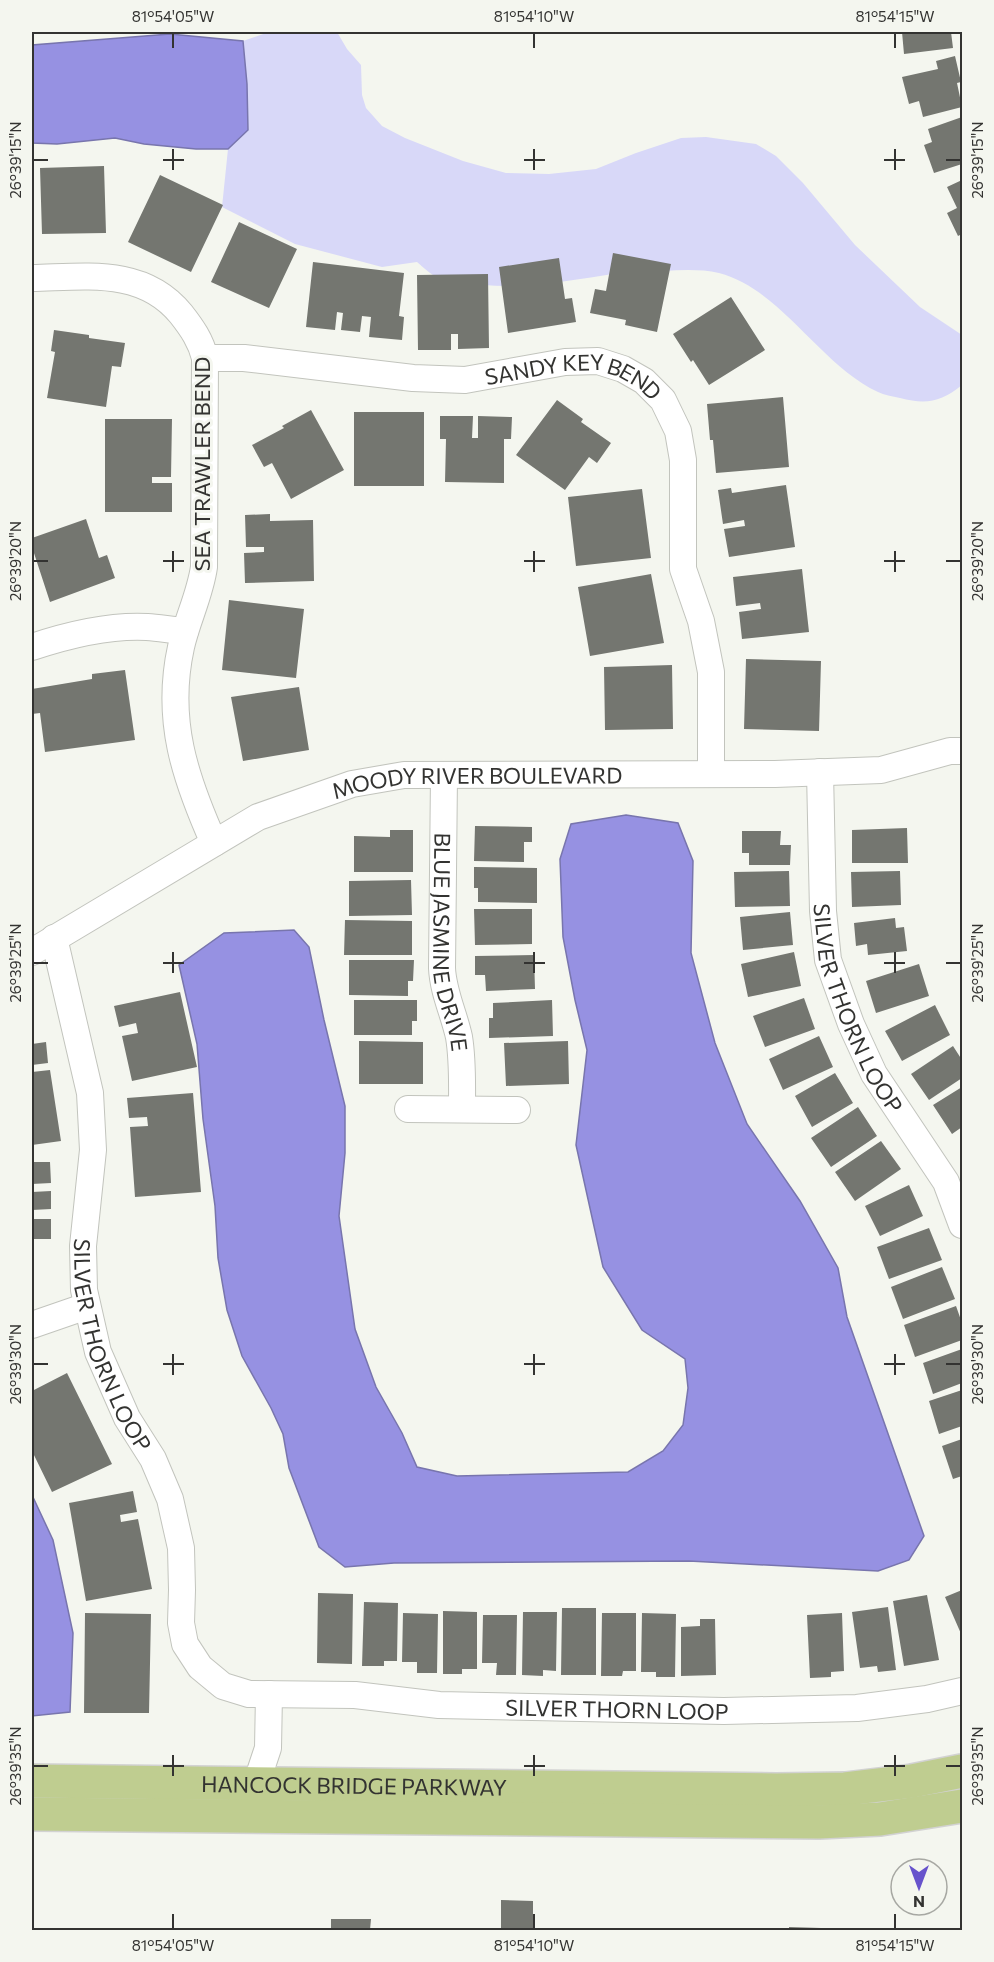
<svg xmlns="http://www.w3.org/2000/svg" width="994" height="1962" viewBox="0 0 994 1962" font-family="Commissioner,sans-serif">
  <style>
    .green { fill: #d8d8f8 }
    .water { fill: #9691e2; stroke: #7875ad; stroke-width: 1.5 }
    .building { fill: #747670 }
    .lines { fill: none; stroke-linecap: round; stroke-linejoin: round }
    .minor-casing { stroke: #c2c4bd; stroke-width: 28 }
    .major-casing { stroke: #d2d2d2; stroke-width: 36 }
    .minor { stroke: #fff; stroke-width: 26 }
    .major { stroke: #bfcd90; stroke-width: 33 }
    .ticks { fill: none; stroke: #333331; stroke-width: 2 }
    .labels { text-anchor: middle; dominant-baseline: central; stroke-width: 6; stroke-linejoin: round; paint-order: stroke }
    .street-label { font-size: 22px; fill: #333331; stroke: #f4f6ef }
    .neatline { fill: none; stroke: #333331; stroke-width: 2 }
    .ticks-label { font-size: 15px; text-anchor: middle; fill: #333331 }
  </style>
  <rect width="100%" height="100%" fill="#f4f6ef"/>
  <path class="green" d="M269,32h68l10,17 14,16 1,30 4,13 16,18 23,12 58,23 43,12 43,1 47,-5 40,-16 45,-15 25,-1 50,7 20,12 27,27 52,62 65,62 42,28v50c-21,17 -36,20 -62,13 -8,-2 -16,-3 -22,-6 -58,-27 -97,-103 -159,-119 -18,-4 -37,-3 -55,-2 -15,1 -30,0 -45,2 -54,8 -103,19 -158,9 -7,-1 -15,-1 -22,-4 -8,-3 -16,-11 -22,-16l-35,5 -87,-23 -73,-37 6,-58 20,-19 -1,-46 -4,-43z"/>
  <path class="water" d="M170,34l73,7 4,43 1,46 -20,19h-32l-52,-5 -29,-6 -58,6 -25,-1v-98z
    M626,815l52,8 15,38 -2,92 24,90 32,81 53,77 38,67 9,49 77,219 -15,24 -31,11 -189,-10 -295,2 -49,4 -26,-20 -30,-79 -6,-34 -12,-26 -29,-52 -15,-46 -9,-52 -3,-52 -12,-87 -6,-75 -18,-79 45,-32 70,-3 15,17 15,73 21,86v47l-6,63 16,113 21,58 26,46 15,34 40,9 171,-4 35,-21 20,-26 5,-37 -3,-29 -43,-29 -39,-63 -27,-122 11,-95 -12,-50 -12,-63 -3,-78 11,-35z
    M32,1495l21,45 20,93 -3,79 -38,4z"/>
  <path class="building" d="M902,32h49l2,16 -49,6z
    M955,56l6,26 -4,1 5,24 -39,10 -4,-16 -10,3 -7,-27 36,-8 -2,-8z
    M962,117v47l-28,9 -10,-28 8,-3 -4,-13z
    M104,166l2,67 -64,1 -2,-66z
    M160,175l63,30 -32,67 -63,-30z
    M962,180v54l-4,2 -11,-23 10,-5 -10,-21z
    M239,222l58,27 -28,59 -58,-26z
    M613,253l58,11 -14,68 -32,-7 1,-5 -36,-7 5,-24 11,2z
    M559,258l6,41 7,-1 4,24 -68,11 -9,-66z
    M313,262l91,11 -5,43 5,1 -2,23 -33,-3 2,-20 -9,-1 -2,16 -19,-2 2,-17 -6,-1 -2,18 -29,-3z
    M488,274l1,74 -31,1v-15h-7v16h-33l-1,-75z
    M731,297l34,53 -56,35 -16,-25 -2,2 -18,-28z
    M54,330l35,5v3l36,5 -4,24 -9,-1 -6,41 -59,-9 8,-46 -4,-1z
    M783,397l6,70 -73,6 -3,-33h-3l-3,-36z
    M557,400l26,19 -2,3 30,21 -14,20 -8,-6 -24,33 -49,-35z
    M311,410l33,60 -53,29 -19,-36 -8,4 -12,-22 32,-17 -2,-2z
    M354,412h70v74h-70z
    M440,416h33l-1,22h6v-22l34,1 -1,22h-7v44l-59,-1 1,-43h-6z
    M105,419h67l-1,58h-19v6h20v29h-67z
    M786,485l9,62 -66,10 -5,-28 21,-3 -1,-6 -21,4 -5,-34 13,-2 1,5z
    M642,489l9,69 -75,8 -8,-69z
    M270,514v7l43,-1 1,61 -69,2 -1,-30 20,-1v-5h-18l-1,-32z
    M86,519l13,39 8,-3 8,23 -65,24 -18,-55v-9z
    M802,569l7,63 -67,7 -3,-27 22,-3 -1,-6 -24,3 -3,-29z
    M651,574l13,69 -74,13 -12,-69z
    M229,600l75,9 -8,69 -74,-8z
    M746,659l75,2 -2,70 -75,-2z
    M672,665l1,64 -68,1 -1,-63z
    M125,670l10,70 -90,12 -5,-39 -8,1v-25l60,-10v-5z
    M299,687l10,63 -66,11 -12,-64z
    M475,826l57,1v15h-8v20l-50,-1z
    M907,828l1,35h-56v-33z
    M390,830h23v42h-59v-36l36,1z
    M742,831h39l-1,14h11l-1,20h-41v-12h-7z
    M474,867l63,1v35l-59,-1v-14h-4z
    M789,871l1,35 -55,1 -1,-35z
    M900,871l1,34 -49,2 -1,-35z
    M411,880l1,35 -63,1v-35z
    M474,909h58v35l-57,1z
    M790,912l3,33 -50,5 -3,-33z
    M895,918l1,10 8,-1 3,24 -39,4 -1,-11 -11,2 -2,-23z
    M345,920l67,1v34h-68z
    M794,952l7,34 -53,11 -7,-33z
    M534,955l1,34 -49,2 -1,-16h-10v-19z
    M349,960h65l-1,21h-5v15l-59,-1z
    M919,964l10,32 -53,17 -10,-32z
    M180,992l17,75 -65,14 -10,-45 16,-3 -2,-10 -17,4 -5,-21z
    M804,998l11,31 -50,18 -12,-31z
    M354,1000h63v21h-5v14h-58z
    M552,1000l1,36 -64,2v-20h4v-15z
    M935,1005l15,30 -48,26 -17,-30z
    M819,1036l14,31 -50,23 -14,-31z
    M359,1041l64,1v42h-64z
    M568,1041l1,43 -63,2 -2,-43z
    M46,1042l2,21 -16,2v-21z
    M953,1046l9,14v18l-33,22 -18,-26z
    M50,1070l11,71 -29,4v-73z
    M835,1073l18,30 -41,24 -17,-31z
    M962,1087v40l-10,7 -19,-29z
    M193,1093l8,99 -66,5 -5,-70 18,-1 -1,-9 -18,1 -2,-20z
    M858,1107l19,29 -46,31 -20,-29z
    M881,1141l20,28 -46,32 -20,-29z
    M32,1162h18l1,21 -19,1z
    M909,1185l14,31 -43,20 -15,-30z
    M51,1191v18l-19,1v-18z
    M32,1219h19v20h-19z
    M929,1228l13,32 -53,19 -12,-32z
    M942,1267l13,32 -52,20 -12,-32z
    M956,1306l6,17v17l-47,17 -11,-32z
    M962,1349v34l-29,11 -10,-31z
    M67,1373l45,91 -60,28 -20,-41v-60z
    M962,1390v36l-23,8 -10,-33z
    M962,1439v37l-9,3 -11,-33z
    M133,1491l4,21 -17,3 1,7 17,-3 14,70 -66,12 -17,-98z
    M962,1590v46l-17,-39z
    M318,1593l35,1 -1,70 -35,-1z
    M927,1595l12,65 -35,6 -11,-65z
    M364,1602l34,1 -1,58h-13v5h-22z
    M888,1607l8,63 -18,2 -1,-6 -17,2 -8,-56z
    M562,1608h34v67h-35z
    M443,1611l34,1v57h-15v5h-19z
    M523,1612h34l-1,59 -13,-1v6l-21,-1z
    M85,1613l66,1 -2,99h-65z
    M403,1613l35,1 -1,59h-20v-11h-15z
    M602,1613h34v58h-13l-1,5h-21z
    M642,1613l34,1 -1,63h-19v-5h-15z
    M842,1613l2,58 -13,1v5l-21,1 -3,-63z
    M483,1615h34l-1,60h-20l1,-12h-15z
    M700,1619h15l1,56 -35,1v-49l19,-1z
    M501,1900l32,1v29h-32z
    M331,1919h40l-1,11h-39z
    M789,1927l32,1v2h-32z"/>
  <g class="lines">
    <defs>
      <g id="minor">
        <path d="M32,278c53,-1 111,-11 149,36 11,14 20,27 24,44l-1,209c-4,28 -17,53 -23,80 -16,73 4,131 33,196"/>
        <path id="s1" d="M205,358h39l169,20 52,2 100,-18 33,-1 25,8 21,12 19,19 15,31 5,29v109l18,52 10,51v102"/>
        <path d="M32,647c36,-12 77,-22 115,-20 13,1 25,3 38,4"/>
        <path id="s2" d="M820,772l3,139 5,49 23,64 23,50 72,108 16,43"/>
        <path id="s3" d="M444,775l-2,193c1,24 12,46 17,69 4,24 3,48 3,72"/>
        <path id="s4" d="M54,938l36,155 3,57 -10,96 1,44 14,62 29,66 26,41 17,40 11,49 1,42 -1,33 4,21 15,23 23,19 26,8 106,1 84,10 285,6 133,-3 70,-9 35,-8"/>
        <path id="s5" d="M32,952l226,-135 94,-33 52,-9 371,-1 106,-4 69,-19h12"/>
        <path d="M408,1109l109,1"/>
        <path d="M32,1325l55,-19"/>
        <path d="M256,1784l12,-36 1,-54"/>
      </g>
      <g id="major">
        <path id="s6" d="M32,1781l744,9 69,-1 67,-8 50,-10"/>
        <path d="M32,1814l787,8 61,-3 82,-13"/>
      </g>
    </defs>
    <use href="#minor" class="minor-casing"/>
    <use href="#major" class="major-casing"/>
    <use href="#minor" class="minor"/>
    <use href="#major" class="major"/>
  </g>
  <path class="ticks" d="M173,33v15M534,33v15M895,33v15M173,149v21M534,149v21M895,149v21M33,160h15M163,160h21M524,160h21M884,160h21M946,160h15M173,551v21M534,551v21M895,551v21M33,561h15M163,561h21M524,561h21M884,561h21M946,561h15M173,952v21M534,952v21M895,952v21M33,963h15M163,963h21M524,963h21M884,963h21M946,963h15M173,1354v21M534,1354v21M895,1354v21M33,1364h15M163,1364h21M524,1364h21M884,1364h21M946,1364h15M173,1755v21M534,1755v21M895,1755v21M33,1766h15M163,1766h21M524,1766h21M884,1766h21M946,1766h15M173,1914v15M534,1914v15M895,1914v15"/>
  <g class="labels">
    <g class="street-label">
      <text stroke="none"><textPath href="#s1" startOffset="374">SANDY KEY BEND</textPath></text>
      <text transform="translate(201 464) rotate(-90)">SEA TRAWLER BEND</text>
      <text stroke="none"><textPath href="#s5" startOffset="488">MOODY RIVER BOULEVARD</textPath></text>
      <text stroke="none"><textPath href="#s3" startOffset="168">BLUE JASMINE DRIVE</textPath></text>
      <text stroke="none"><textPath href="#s2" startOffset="243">SILVER THORN LOOP</textPath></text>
      <text stroke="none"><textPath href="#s4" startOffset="417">SILVER THORN LOOP</textPath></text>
      <text stroke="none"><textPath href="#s4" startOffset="1184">SILVER THORN LOOP</textPath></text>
      <text stroke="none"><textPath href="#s6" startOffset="322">HANCOCK BRIDGE PARKWAY</textPath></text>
    </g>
  </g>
  <rect width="994" height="1962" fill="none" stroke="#f4f6ef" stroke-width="66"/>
  <g transform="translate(919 1887) rotate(180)"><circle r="28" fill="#f4f6ef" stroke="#a7a8a3" stroke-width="1.5"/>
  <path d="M0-4.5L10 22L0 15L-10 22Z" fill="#6753cc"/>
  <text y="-9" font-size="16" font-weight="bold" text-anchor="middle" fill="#333331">N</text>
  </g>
  <rect x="33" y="33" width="928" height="1896" class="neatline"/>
  <g class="ticks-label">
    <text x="173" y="22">81°54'05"W</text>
    <text x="534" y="22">81°54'10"W</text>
    <text x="895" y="22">81°54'15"W</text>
    <text transform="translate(978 160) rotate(-90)" y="5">26°39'15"N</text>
    <text transform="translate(16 160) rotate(-90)" y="5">26°39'15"N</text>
    <text transform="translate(978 561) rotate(-90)" y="5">26°39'20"N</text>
    <text transform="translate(16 561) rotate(-90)" y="5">26°39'20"N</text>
    <text transform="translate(16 963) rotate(-90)" y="5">26°39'25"N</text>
    <text transform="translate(978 963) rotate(-90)" y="5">26°39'25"N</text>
    <text transform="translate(16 1364) rotate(-90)" y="5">26°39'30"N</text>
    <text transform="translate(978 1364) rotate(-90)" y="5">26°39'30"N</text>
    <text transform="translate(978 1766) rotate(-90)" y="5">26°39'35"N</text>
    <text transform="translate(16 1766) rotate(-90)" y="5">26°39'35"N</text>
    <text x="173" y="1951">81°54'05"W</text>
    <text x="534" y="1951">81°54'10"W</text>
    <text x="895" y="1951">81°54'15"W</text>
  </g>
</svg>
